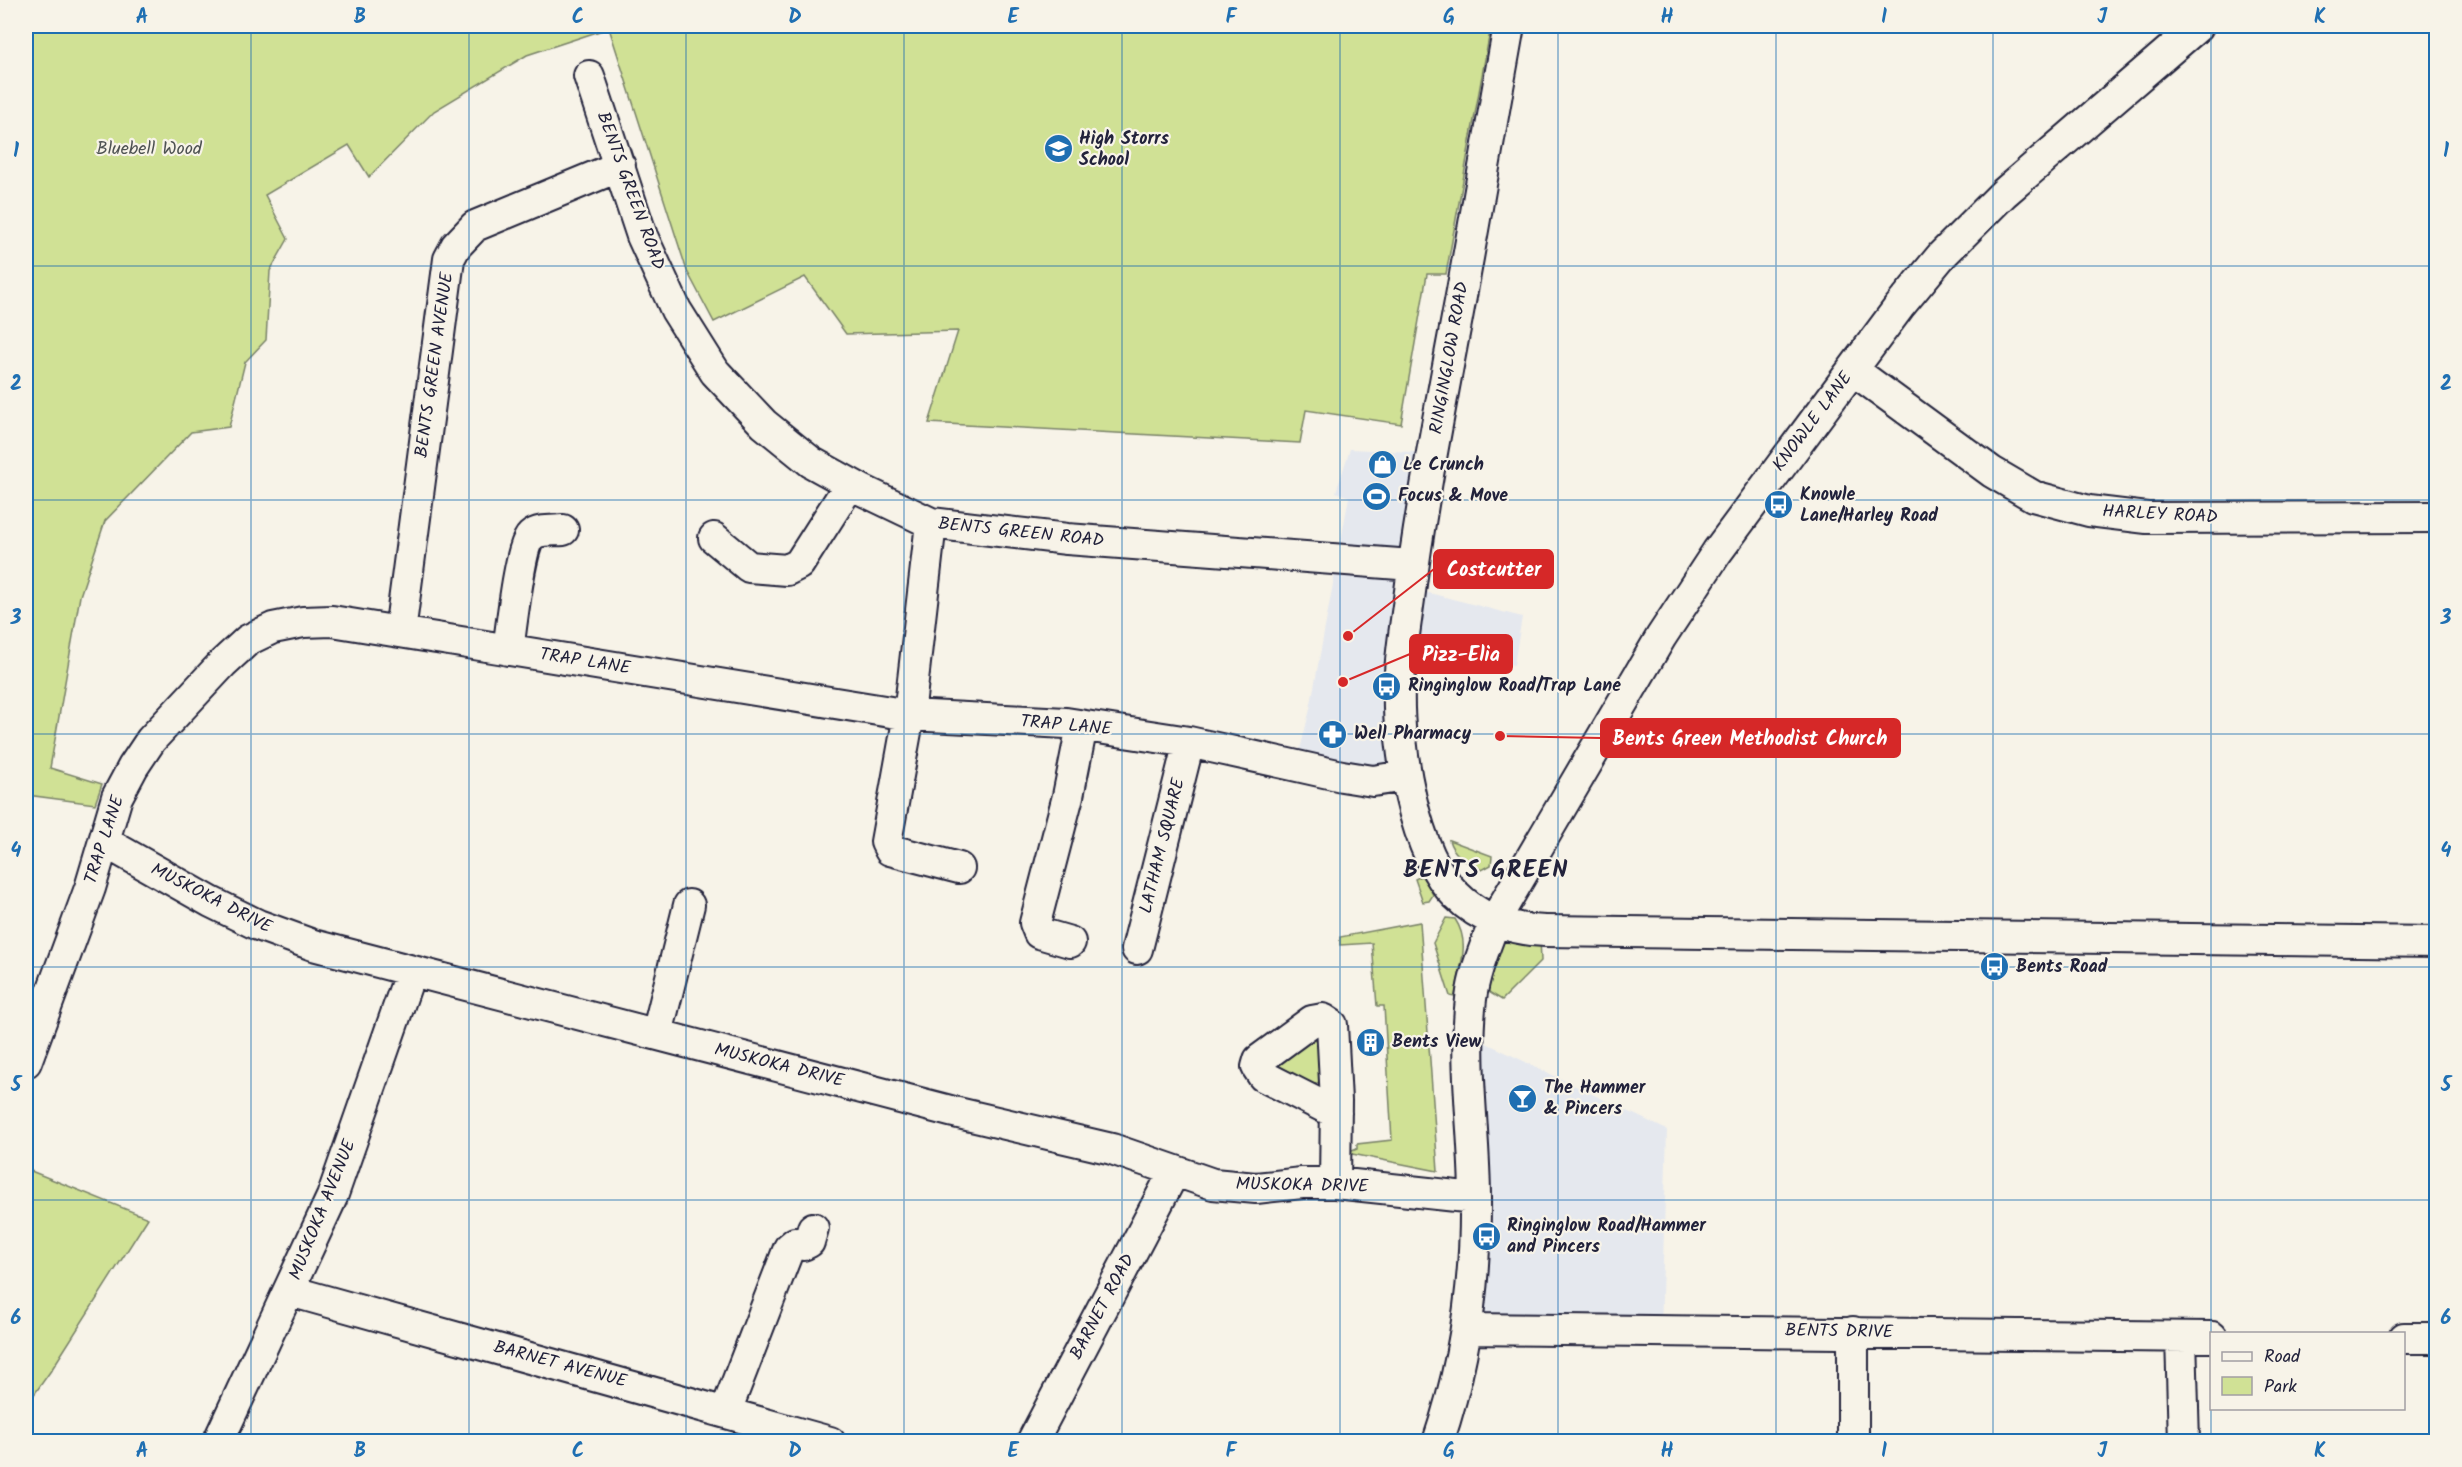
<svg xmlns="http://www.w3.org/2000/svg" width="2462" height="1467" viewBox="0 0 2462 1467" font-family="Kalam,sans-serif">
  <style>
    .built { fill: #e5e8ee }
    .green { fill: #d0e195; stroke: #798268; stroke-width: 1.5 }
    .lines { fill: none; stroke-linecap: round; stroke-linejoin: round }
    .minor-casing { stroke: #22223b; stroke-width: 34 }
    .minor { stroke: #f7f3e8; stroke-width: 30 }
    .grid { fill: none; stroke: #1f6fb2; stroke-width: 1.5; stroke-opacity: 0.55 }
    .labels { text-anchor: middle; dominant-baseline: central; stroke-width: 4.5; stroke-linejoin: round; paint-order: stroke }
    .poi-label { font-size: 18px; font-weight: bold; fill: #22223b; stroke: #f7f3e8; text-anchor: start }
    .park-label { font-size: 18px; fill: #4e5252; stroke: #f7f3e8 }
    .street-label { font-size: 18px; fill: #22223b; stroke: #f7f3e8 }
    .district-label { font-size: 24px; font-weight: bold; letter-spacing: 1.5px; fill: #22223b; stroke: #f7f3e8 }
    .leader { fill: none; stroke: #d62828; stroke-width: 2 }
    .callout-dot { fill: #d62828; stroke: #f7f3e8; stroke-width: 2 }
    .callout { fill: #d62828; stroke: #d62828; stroke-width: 2 }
    .callout-label { font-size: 20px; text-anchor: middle; font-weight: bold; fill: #fff }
    .neatline { fill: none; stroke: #1f6fb2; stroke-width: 2 }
    .grid-label { font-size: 20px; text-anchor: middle; font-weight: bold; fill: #1f6fb2 }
  </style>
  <rect width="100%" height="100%" fill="#f7f3e8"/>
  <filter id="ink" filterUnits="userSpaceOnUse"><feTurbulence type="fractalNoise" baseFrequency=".0167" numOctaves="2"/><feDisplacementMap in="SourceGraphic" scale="12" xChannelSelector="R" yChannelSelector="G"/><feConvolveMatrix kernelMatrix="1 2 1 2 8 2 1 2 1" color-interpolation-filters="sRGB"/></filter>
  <g filter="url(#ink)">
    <path class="built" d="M1350,449l82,4 -22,135 112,29 -8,48 -111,-21 2,132 -109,-10 14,-57 39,-212 -13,-5z
      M1468,1040l18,3 181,87 -6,200 -194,-1z"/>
    <path class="green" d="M26,26h1465l-45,248h-19l-26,150 -95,-14 -6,33 -371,-20 29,-92 -112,3 -41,-57 -91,45 -27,-51 -78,-243 -82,27 -93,56 -65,66 -20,-32 -84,50 23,44 -18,32 -4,69 -21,22 -16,65 -38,5 -86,89 -25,75 -30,172 52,16 -7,20 -68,-9 -1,-165 4,-56 -4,-1z
      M1449,840l43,16 -1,9 -9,5c-14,-6 -29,-15 -33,-30z
      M1424,875l9,20 -4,6 -6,1 -8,-23z
      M1446,918l9,1c17,26 3,50 0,78l-5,-1 -17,-53z
      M1420,922l18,249 -91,-18 10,-4v-5l35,-4 -8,-134h-7l-5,-63 -32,2v-8z
      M1540,937l1,24 -39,39 -20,-12c5,-17 9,-44 29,-49 9,-2 20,-1 29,-2z
      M1318,1033l4,48 -10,4 -36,-21z
      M26,1169l122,49 -96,151 -26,37z"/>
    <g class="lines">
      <defs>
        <path id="minor" d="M1509,26c-19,104 -36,209 -56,313 -16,86 -33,173 -44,260 -4,29 -9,59 -10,89 -2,57 14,165 57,207 24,24 56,35 89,36l891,11
          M589,76l53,160 34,74 39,62 49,52 47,38 49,27 71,34 136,16 345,26
          M1853,370l139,102 41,24 56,15 58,7 289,-1
          M931,523l-22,192 -23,127 4,8 69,18
          M714,538l35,29 38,3 12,-6 51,-80
          M400,632l49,-373 7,-13 19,-20 145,-60
          M508,650c3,-20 12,-104 23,-114 8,-7 22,-5 32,-6
          M105,842l106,60 47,23 55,20 641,167 158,37 101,35 43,4 46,-5h33l140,15
          M1070,942l-31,-9 -4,-10 33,-127 14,-70
          M1137,949l52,-207
          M657,1034l32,-129
          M26,1062l64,-174 27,-91 16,-30 18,-27 72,-77 25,-23 25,-12 30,-6 29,-1 577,94 157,8 123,19 153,34 31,5 32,-5
          M1335,1183l1,-82 -4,-76 -9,-6 -11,2 -53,39 -2,7 6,9 73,37
          M290,1291l540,151
          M1467,1329l745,8
          M2181,1337l3,105
          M2404,1338h32
          M726,1411l63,-163 6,-5 8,2 6,-3 4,-14
          M218,1442l114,-245 79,-226
          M1032,1442l142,-270
          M1438,1442c27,-79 38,-160 37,-243 0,-66 -12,-134 -4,-200 3,-27 15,-54 24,-79l166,-283 56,-85 182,-245 43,-52 62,-62 194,-167
          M1853,1442v-110"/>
      </defs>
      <use href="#minor" class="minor-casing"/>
      <use href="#minor" class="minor"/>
    </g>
  </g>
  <path class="grid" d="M251,26v1416M469,26v1416M686,26v1416M904,26v1416M1122,26v1416M1340,26v1416M1558,26v1416M1776,26v1416M1993,26v1416M2211,26v1416M26,266h2410M26,500h2410M26,734h2410M26,967h2410M26,1200h2410"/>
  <defs>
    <symbol id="school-disc" viewBox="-11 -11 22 22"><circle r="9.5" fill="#1f6fb2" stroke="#f7f3e8"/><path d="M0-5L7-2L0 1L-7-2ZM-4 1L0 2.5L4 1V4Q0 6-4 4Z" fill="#fff"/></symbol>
    <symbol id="shop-disc" viewBox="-11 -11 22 22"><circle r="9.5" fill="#1f6fb2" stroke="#f7f3e8"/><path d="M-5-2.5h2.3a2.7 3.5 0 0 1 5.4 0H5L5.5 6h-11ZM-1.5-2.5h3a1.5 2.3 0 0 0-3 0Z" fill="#fff"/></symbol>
    <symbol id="stadium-disc" viewBox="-11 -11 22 22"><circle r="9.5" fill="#1f6fb2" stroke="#f7f3e8"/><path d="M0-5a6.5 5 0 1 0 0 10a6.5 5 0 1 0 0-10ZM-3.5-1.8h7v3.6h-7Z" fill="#fff"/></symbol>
    <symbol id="bus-disc" viewBox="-11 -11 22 22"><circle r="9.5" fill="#1f6fb2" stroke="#f7f3e8"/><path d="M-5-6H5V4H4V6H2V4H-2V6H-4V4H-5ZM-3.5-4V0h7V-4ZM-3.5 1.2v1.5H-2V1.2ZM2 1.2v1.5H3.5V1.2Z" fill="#fff"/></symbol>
    <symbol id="pharmacy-disc" viewBox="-11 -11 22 22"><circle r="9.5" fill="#1f6fb2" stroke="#f7f3e8"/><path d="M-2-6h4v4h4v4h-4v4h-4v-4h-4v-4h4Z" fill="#fff"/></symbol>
    <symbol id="building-disc" viewBox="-11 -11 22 22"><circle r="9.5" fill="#1f6fb2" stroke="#f7f3e8"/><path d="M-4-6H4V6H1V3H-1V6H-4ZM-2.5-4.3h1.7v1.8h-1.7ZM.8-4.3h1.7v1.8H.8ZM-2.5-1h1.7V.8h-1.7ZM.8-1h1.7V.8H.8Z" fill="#fff"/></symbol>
    <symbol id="bar-disc" viewBox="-11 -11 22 22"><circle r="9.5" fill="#1f6fb2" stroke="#f7f3e8"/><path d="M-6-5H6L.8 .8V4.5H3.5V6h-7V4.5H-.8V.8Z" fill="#fff"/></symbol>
  </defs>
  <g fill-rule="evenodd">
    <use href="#school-disc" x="1042" y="132" width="33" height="33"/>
    <use href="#shop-disc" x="1366" y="448" width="33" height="33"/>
    <use href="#stadium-disc" x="1360" y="480" width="33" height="33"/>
    <use href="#bus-disc" x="1762" y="488" width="33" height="33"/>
    <use href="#bus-disc" x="1370" y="670" width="33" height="33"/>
    <use href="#pharmacy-disc" x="1316" y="718" width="33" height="33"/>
    <use href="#bus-disc" x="1978" y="950" width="33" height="33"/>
    <use href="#building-disc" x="1354" y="1026" width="33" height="33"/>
    <use href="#bar-disc" x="1506" y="1082" width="33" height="33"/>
    <use href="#bus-disc" x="1470" y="1220" width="33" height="33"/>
  </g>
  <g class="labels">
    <g class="poi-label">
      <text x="1079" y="139">High Storrs<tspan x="1079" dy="21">School</tspan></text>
      <text x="1403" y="465">Le Crunch</text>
      <text x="1800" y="495">Knowle<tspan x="1800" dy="21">Lane/Harley Road</tspan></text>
      <text x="1398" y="496">Focus &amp; Move</text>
      <text x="1408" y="686">Ringinglow Road/Trap Lane</text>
      <text x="1354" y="734">Well Pharmacy</text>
      <text x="2016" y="967">Bents Road</text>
      <text x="1392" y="1042">Bents View</text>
      <text x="1544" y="1088">The Hammer<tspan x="1544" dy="21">&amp; Pincers</tspan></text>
      <text x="1507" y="1226">Ringinglow Road/Hammer<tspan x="1507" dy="21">and Pincers</tspan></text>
    </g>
    <g class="park-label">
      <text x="149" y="149">Bluebell Wood</text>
    </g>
    <g class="street-label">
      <text transform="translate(630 191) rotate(70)">BENTS GREEN ROAD</text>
      <text transform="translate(1450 358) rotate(-80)">RINGINGLOW ROAD</text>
      <text transform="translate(435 365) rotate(-82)">BENTS GREEN AVENUE</text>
      <text transform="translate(1813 422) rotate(-53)">KNOWLE LANE</text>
      <text transform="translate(2160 515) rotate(3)">HARLEY ROAD</text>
      <text transform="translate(1021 533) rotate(6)">BENTS GREEN ROAD</text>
      <text transform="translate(585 662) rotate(9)">TRAP LANE</text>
      <text transform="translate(1066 726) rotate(5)">TRAP LANE</text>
      <text transform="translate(105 840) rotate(-72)">TRAP LANE</text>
      <text transform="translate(1163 846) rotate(-76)">LATHAM SQUARE</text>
      <text transform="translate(211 899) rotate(27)">MUSKOKA DRIVE</text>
      <text transform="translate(779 1066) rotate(14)">MUSKOKA DRIVE</text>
      <text transform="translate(1302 1186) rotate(1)">MUSKOKA DRIVE</text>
      <text transform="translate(323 1210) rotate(-68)">MUSKOKA AVENUE</text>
      <text transform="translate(1103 1307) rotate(-62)">BARNET ROAD</text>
      <text transform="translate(1839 1332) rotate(1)">BENTS DRIVE</text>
      <text transform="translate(560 1365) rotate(15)">BARNET AVENUE</text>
    </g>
    <g class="district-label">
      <text x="1486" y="870">BENTS GREEN</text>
    </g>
  </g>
  <path class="leader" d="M1348 636L1434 569M1343 682L1410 654M1500 736L1601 738"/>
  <g class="callout-dot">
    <circle cx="1348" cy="636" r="6"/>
    <circle cx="1343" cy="682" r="6"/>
    <circle cx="1500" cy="736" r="6"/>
  </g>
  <g class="callout">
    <rect x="1434" y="550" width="119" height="38" rx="6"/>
    <rect x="1410" y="635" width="102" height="38" rx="6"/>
    <rect x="1601" y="719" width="299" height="38" rx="6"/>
  </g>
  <g class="callout-label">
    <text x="1494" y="576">Costcutter</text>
    <text x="1461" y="661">Pizz-Elia</text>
    <text x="1750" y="745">Bents Green Methodist Church</text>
  </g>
  <rect width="2462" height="1467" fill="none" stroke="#f7f3e8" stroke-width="66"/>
  <rect x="2210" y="1332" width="195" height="78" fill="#f7f3e8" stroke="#a29fa3" stroke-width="1.5"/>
  <rect x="2222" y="1352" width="30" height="9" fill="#f7f3e8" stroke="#a29fa3" stroke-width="1.5"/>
  <text x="2264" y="1362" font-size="18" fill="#22223b">Road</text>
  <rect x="2222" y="1377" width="30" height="18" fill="#d0e195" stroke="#a29fa3" stroke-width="1.5"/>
  <text x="2264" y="1392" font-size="18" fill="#22223b">Park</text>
  <rect x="33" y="33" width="2396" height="1401" class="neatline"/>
  <g class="grid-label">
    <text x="142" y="23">A</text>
    <text x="360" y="23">B</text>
    <text x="578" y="23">C</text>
    <text x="795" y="23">D</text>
    <text x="1013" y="23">E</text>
    <text x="1231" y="23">F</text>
    <text x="1449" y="23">G</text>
    <text x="1667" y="23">H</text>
    <text x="1884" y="23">I</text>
    <text x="2102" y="23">J</text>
    <text x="2320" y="23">K</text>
    <text x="16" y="157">1</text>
    <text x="2446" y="157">1</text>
    <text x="16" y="390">2</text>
    <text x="2446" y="390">2</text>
    <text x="16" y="624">3</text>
    <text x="2446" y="624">3</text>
    <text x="16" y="857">4</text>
    <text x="2446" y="857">4</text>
    <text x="16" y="1091">5</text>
    <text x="2446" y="1091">5</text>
    <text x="16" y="1324">6</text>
    <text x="2446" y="1324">6</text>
    <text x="142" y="1457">A</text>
    <text x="360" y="1457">B</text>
    <text x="578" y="1457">C</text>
    <text x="795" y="1457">D</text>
    <text x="1013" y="1457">E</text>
    <text x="1231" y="1457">F</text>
    <text x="1449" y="1457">G</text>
    <text x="1667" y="1457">H</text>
    <text x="1884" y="1457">I</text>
    <text x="2102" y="1457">J</text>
    <text x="2320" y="1457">K</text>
  </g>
</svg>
